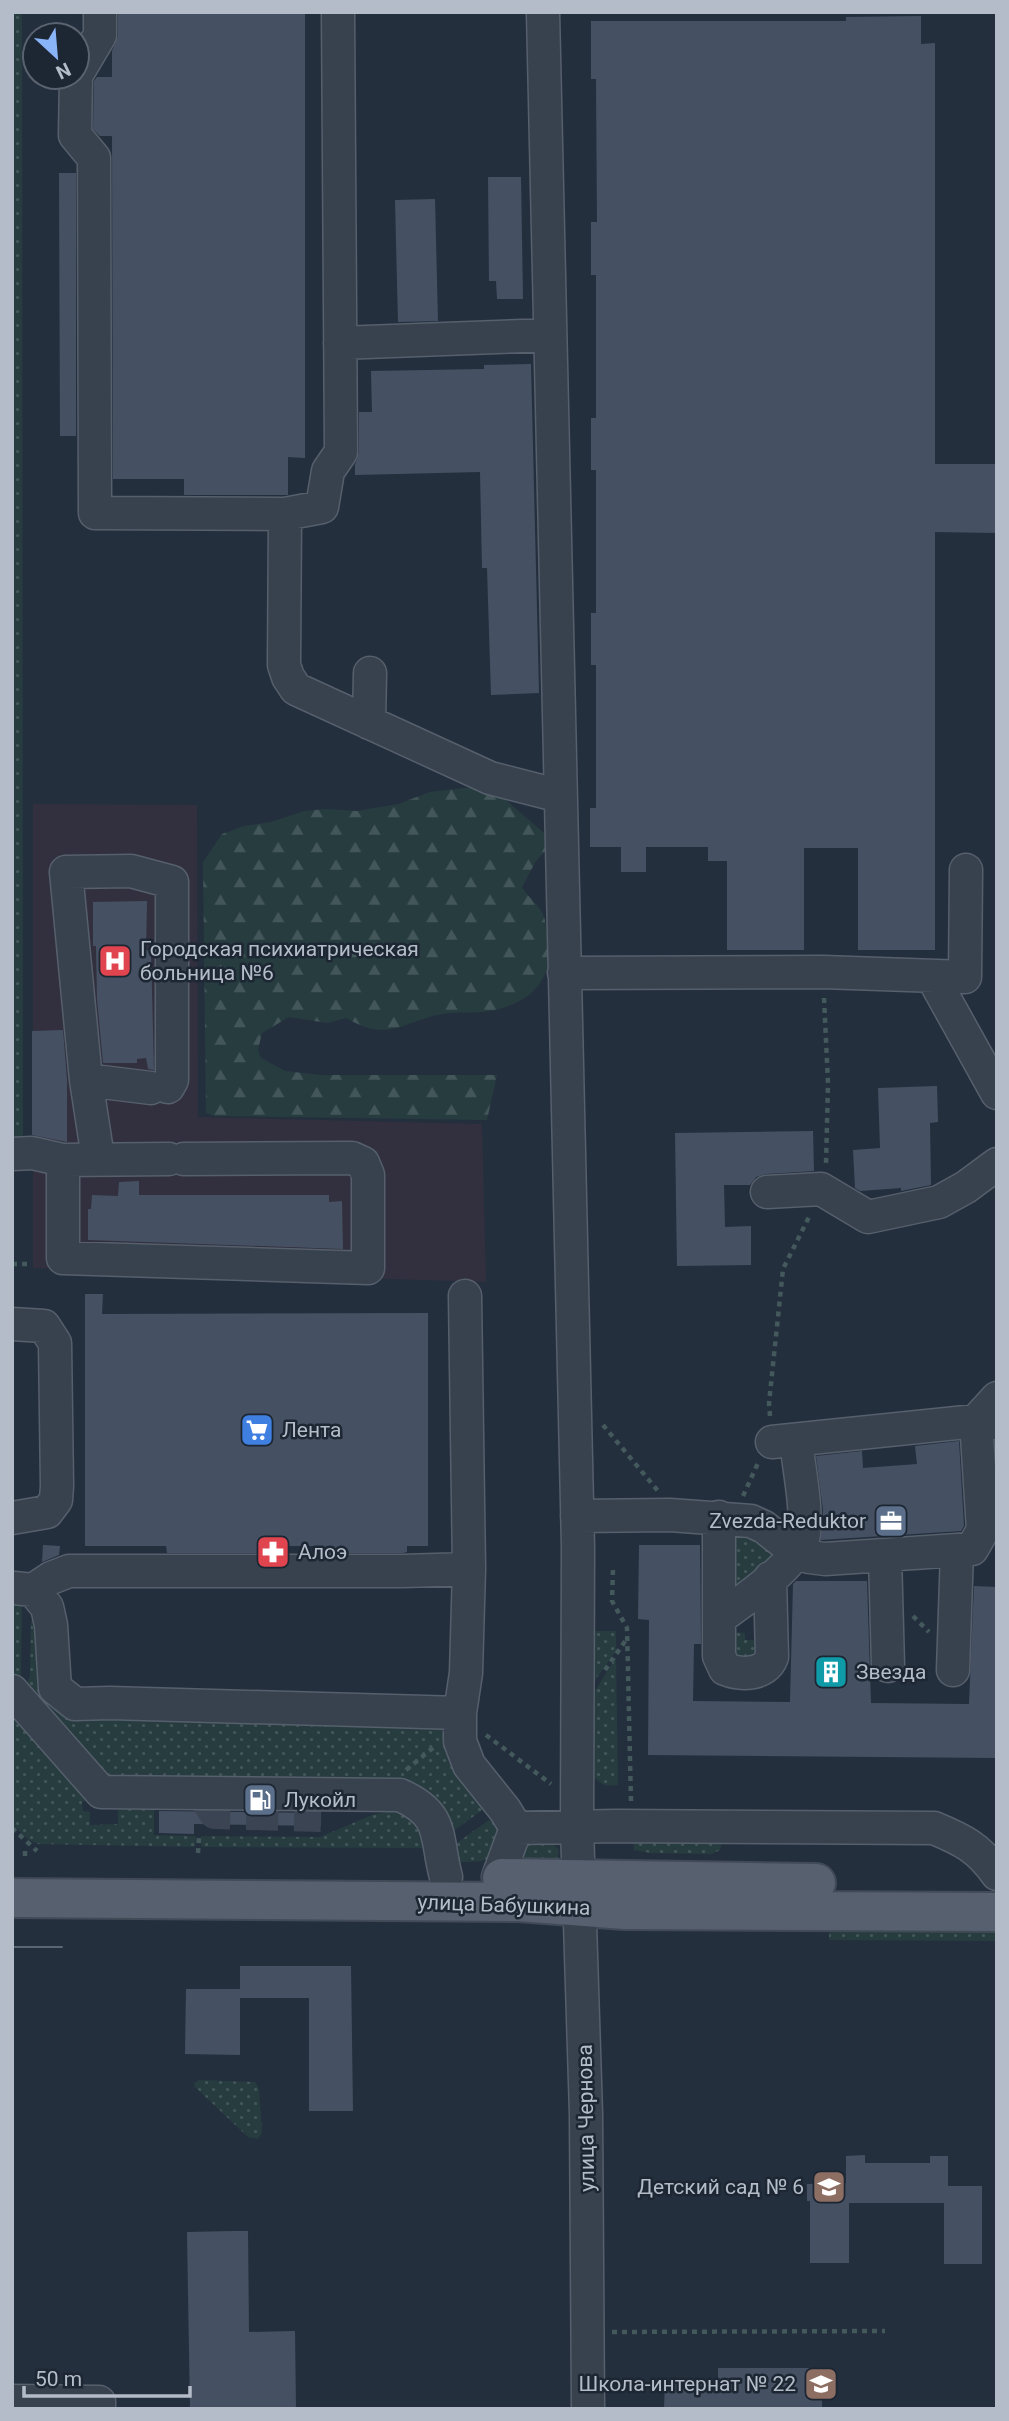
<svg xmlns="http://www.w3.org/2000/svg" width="1009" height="2421" viewBox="0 0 1009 2421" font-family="Roboto,sans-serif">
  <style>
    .medical { fill: #32303f }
    .grass { fill: url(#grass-dots) }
    .forest { fill: url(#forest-firs) }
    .building { fill: #455162 }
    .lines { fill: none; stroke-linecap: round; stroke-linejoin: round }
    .minor-tunnel { stroke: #3a4453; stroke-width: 32; stroke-dasharray: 32 16; stroke-linecap: butt }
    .minor-casing { stroke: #565f6c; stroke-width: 35 }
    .major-casing { stroke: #414a57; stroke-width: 42 }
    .path { stroke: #44595c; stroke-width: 4.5; stroke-dasharray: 5 5; stroke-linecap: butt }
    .minor { stroke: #38414e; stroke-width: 32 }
    .major { stroke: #56606e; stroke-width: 38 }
    .tram { stroke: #5a6575; stroke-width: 2 }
    .labels { text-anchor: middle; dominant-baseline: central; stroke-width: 5; stroke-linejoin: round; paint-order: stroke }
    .poi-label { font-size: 21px; fill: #b4bcc9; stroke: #1d2633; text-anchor: start }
    .street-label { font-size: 21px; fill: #b4bcc9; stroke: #1d2633 }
  </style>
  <defs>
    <pattern id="grass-dots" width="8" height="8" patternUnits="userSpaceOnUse" patternTransform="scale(1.75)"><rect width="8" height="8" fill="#263c3f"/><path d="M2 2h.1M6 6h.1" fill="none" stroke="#435659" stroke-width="1.8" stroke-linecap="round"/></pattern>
    <pattern id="forest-firs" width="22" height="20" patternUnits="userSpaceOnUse" patternTransform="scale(1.75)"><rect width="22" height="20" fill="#263c3f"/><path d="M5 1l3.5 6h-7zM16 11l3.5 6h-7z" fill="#435659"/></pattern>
  </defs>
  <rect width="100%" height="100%" fill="#242f3e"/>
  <path class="medical" d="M33,804l164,1 1,312 284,7 4,158 -453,-14z"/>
  <path class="grass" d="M12,12h10l1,1134 -11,-4z
    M726,1526l12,1 34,23 -2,8 -35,29h-4z
    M22,1603l-1,72 -3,4 -6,-8v-65z
    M42,1619v76l9,13 389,11 8,41 14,22 22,27 -35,25 -5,-20 -338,-37 -81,-88 5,-13 1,-56z
    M589,1631h27v20l-26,36z
    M734,1632l11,1v7h14l2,17 -24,1 -4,-9z
    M616,1657l2,128c-12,2 -18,-1 -26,-10l-2,-76z
    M12,1711l77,89 -7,2 1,9 7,1v13l28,-1v-22h36v33l42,1 -1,11 -157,-3 -9,-4 -17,-16z
    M399,1809l22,12 4,27 -224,-1v-11l119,1 52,-22z
    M497,1817l5,17c-15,28 -11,28 -44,28l-8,-14 36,-26z
    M550,1841l9,9 -2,11 -43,2 7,-21z
    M633,1842h89l-2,8 -8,4 -62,-1 -16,-3z
    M829,1929l168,2v10l-168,-1z
    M199,2080l56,2 4,7 3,44 -4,6 -10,-2 -53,-50 -1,-4z"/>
  <path class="forest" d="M472,787l28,8 50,43 -1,9 -13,14 -14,26c6,11 19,19 22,30 15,50 -1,84 -54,94 -16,3 -32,0 -48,3 -41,8 -53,29 -96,4l-19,5 -38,-6 -27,16 -4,17 3,8 24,13 36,4h176l-10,45 -273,-4 -8,-3 -3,-251 19,-28 22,-8 27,-4 33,-11 22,-2 31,2 41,-7 32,-12z"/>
  <path class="building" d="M118,12h187v446l-17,-1v38h-104v-16h-71l-1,-343h-12l-7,-7 1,-48 3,-4h15v-26l6,-15z
    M921,16v28l14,-1v421h62v69l-62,-1v418h-77v-102h-54v102h-77v-89h-19v-14h-62v25h-25v-25h-31v-39h6v-143h-5v-52h5v-143h-5v-52h5v-143h-5v-53h6l-1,-143h-5v-58h255v-4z
    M59,173h17v263h-16z
    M488,177h33l2,122h-26l-1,-18h-7z
    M435,199l3,122 -40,1 -3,-122z
    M531,364l8,329 -48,2 -4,-127h-5l-2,-96 -125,3v-10l4,-13v-40h13l-1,-41 113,-2v-4z
    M147,901l-1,49 5,1 3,119 -6,-1 -2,-11 -9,1v4h-34l-6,-64 -1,-53h-3v-44z
    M63,1030l4,49v63l-35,-7v-104z
    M937,1086l1,36 -8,1 1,62 -30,6v-3l-41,3 -5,-3 -2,-38 27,-2 -2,-60z
    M813,1131l1,40 -48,3 -10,3 -6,8h-26l1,42 26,-1v39l-74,1 -2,-133z
    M139,1181v14h190v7l13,-1 1,48 -255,-9v-31h3l1,-14 26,1 1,-14z
    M85,1294h18l-1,20 326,-1v233h-21v6l-4,1h-87v-7h-38v7h-111l-1,-7h-81z
    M959,1441l5,85 -3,5 -140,9 2,-30 -7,-54 46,-5 1,17 54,-4 -2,-18z
    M43,1545l17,1 -1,9 -17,7z
    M639,1545h61l1,99h-7l-1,57 97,1 3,-118 3,-3h71l4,122 98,1 5,-118 23,1v171l-349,-3 1,-135 -11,-1z
    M159,1811l162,2v13l-127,-2v10l-35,-1z
    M240,1966h111l2,145h-44v-113h-69z
    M186,1989h54v66l-55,-1z
    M865,2155v8h65v-7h18v30h34v78h-38v-61h-95v60h-39v-62h-3v-17l39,-1v-27z
    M234,2231h14l1,101 46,-1 1,78h-106l-3,-177z
    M718,2368h104v41h-158l1,-30h53z"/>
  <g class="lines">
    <path class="minor-tunnel" d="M206,1799l9,14 106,3"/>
    <defs>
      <path id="minor" d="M543,12l35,1536 -1,279 9,287 2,295
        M77,74l23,-39v-23
        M76,77l-1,58 19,23 1,355 190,1 37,-7 6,-36 13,-19 -3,-440
        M340,343l210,-8
        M285,514l-1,151 4,12 8,12 194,89 70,18
        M369,723l1,-50
        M564,973l259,-1 142,5 1,-107
        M932,976l65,117
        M86,1080l65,8
        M12,1154l20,-1 31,7 106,-1
        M98,1158l-12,-78 -20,-208 65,-1 41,11v198l-4,7
        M63,1160v98l305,10v-93l-5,-12 -11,-5 -168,1
        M767,1192l54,-3 47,28 71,-15 27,-15 31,-23
        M465,1296l4,273 -3,104 -6,40v28l9,24 36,45 11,18
        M12,1324l32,2 11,17 2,143 -1,14 -9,12 -35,6
        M772,1442l204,-21 21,-23
        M577,1516l93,-1 81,6 13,6 32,25 13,5 16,2 147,-10 11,-19 -7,-109 21,2
        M719,1517v139l6,13c15,6 40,7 47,-12l-2,-79
        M885,1555l3,111
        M14,1588l19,2 18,-12 18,-7h334l66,-2
        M33,1590l14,17 4,18 4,63 20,16 35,-1 350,10
        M720,1618c24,-19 79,-53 84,-84 3,-28 -5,-65 -8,-93
        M953,1670l4,-119
        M12,1691l89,101 299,3c45,20 35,41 46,82
        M516,1828l100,-2 318,2c29,12 45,20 63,46
        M498,1877l18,-49
        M12,2401l87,1v7"/>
      <path id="major" d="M502,1878l314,5
        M12,1898l507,4 106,8 372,2"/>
    </defs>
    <use href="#minor" class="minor-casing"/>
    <use href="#major" class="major-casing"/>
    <path class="path" d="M824,998l4,85 -2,81
      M12,1264h16
      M770,1416l-1,-13 14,-134 27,-54
      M603,1425l55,66
      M743,1496l15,-33
      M613,1570l-1,31 15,27 4,174
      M913,1616l16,16
      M605,1670l21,-30
      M486,1735l65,49
      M406,1770l28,-23
      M12,1828l25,23
      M25,1851v7
      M198,1853l1,-17
      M612,2332l273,-1"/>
    <use href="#minor" class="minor"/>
    <use href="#major" class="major"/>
    <path class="tram" d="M12,1947h50"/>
  </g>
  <defs>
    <symbol id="hospital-square" viewBox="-11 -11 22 22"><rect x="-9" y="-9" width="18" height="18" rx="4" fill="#e0444e" stroke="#1d2633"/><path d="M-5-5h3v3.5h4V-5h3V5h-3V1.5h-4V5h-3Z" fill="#fff"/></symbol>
    <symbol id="supermarket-square" viewBox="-11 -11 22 22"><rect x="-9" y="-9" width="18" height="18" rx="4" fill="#3f7fe0" stroke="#1d2633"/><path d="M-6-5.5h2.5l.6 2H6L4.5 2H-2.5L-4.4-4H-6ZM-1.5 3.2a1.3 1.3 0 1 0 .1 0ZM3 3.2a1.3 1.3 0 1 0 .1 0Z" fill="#fff"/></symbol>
    <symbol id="office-square" viewBox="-11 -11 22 22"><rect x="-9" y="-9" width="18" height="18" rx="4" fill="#5c6f8a" stroke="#1d2633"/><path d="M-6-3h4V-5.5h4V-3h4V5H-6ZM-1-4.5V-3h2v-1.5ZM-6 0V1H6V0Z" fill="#fff"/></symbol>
    <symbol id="pharmacy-square" viewBox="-11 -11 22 22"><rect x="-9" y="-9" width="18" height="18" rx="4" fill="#e0444e" stroke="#1d2633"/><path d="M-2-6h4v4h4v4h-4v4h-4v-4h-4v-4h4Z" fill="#fff"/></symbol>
    <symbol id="building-square" viewBox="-11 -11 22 22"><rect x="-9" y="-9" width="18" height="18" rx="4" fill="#0f9aa8" stroke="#1d2633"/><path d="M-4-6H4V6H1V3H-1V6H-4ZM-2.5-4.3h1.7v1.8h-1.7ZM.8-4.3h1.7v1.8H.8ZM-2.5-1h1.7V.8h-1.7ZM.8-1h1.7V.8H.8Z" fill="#fff"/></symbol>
    <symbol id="fuel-square" viewBox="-11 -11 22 22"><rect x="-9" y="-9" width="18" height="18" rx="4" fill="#5c6f8a" stroke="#1d2633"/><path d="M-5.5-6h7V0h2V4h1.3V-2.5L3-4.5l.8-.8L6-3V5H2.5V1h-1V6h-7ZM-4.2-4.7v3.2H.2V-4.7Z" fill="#fff"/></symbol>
    <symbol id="school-square" viewBox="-11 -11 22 22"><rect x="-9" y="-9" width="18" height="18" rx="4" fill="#8d6e63" stroke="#1d2633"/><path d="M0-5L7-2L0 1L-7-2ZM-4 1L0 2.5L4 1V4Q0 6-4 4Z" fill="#fff"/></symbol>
  </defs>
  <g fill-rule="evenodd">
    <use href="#hospital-square" x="96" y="942" width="38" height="38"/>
    <use href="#supermarket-square" x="238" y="1411" width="38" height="38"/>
    <use href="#office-square" x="872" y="1502" width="38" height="38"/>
    <use href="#pharmacy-square" x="254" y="1533" width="38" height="38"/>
    <use href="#building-square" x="812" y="1653" width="38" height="38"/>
    <use href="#fuel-square" x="241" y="1781" width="38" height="38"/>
    <use href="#school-square" x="810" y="2168" width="38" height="38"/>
    <use href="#school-square" x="802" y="2365" width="38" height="38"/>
  </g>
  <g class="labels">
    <g class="poi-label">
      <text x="140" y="949">Городская психиатрическая<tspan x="140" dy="24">больница №6</tspan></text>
      <text x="282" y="1430">Лента</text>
      <text x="866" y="1521" text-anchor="end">Zvezda-Reduktor</text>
      <text x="298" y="1552">Алоэ</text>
      <text x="856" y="1672">Звезда</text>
      <text x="284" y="1800">Лукойл</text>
      <text x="804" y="2187" text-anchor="end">Детский сад № 6</text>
      <text x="796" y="2384" text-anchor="end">Школа-интернат № 22</text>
    </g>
    <g class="street-label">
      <text transform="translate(504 1905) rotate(2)">улица Бабушкина</text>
      <text transform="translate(586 2118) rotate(-91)">улица Чернова</text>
    </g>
  </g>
  <rect width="1009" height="2421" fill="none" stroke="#b4bcc9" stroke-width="28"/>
  <g transform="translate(56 56) rotate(154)"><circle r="33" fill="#1d2633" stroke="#59626f" stroke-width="2"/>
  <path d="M0-5L12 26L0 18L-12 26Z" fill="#8ab4f8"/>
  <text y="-10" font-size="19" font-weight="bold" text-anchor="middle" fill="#b4bcc9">N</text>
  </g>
  <path d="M24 2386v10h166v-10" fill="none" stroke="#b4bcc9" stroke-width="3.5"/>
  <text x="35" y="2386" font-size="21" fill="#b4bcc9" stroke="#1d2633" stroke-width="5" paint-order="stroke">50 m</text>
</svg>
